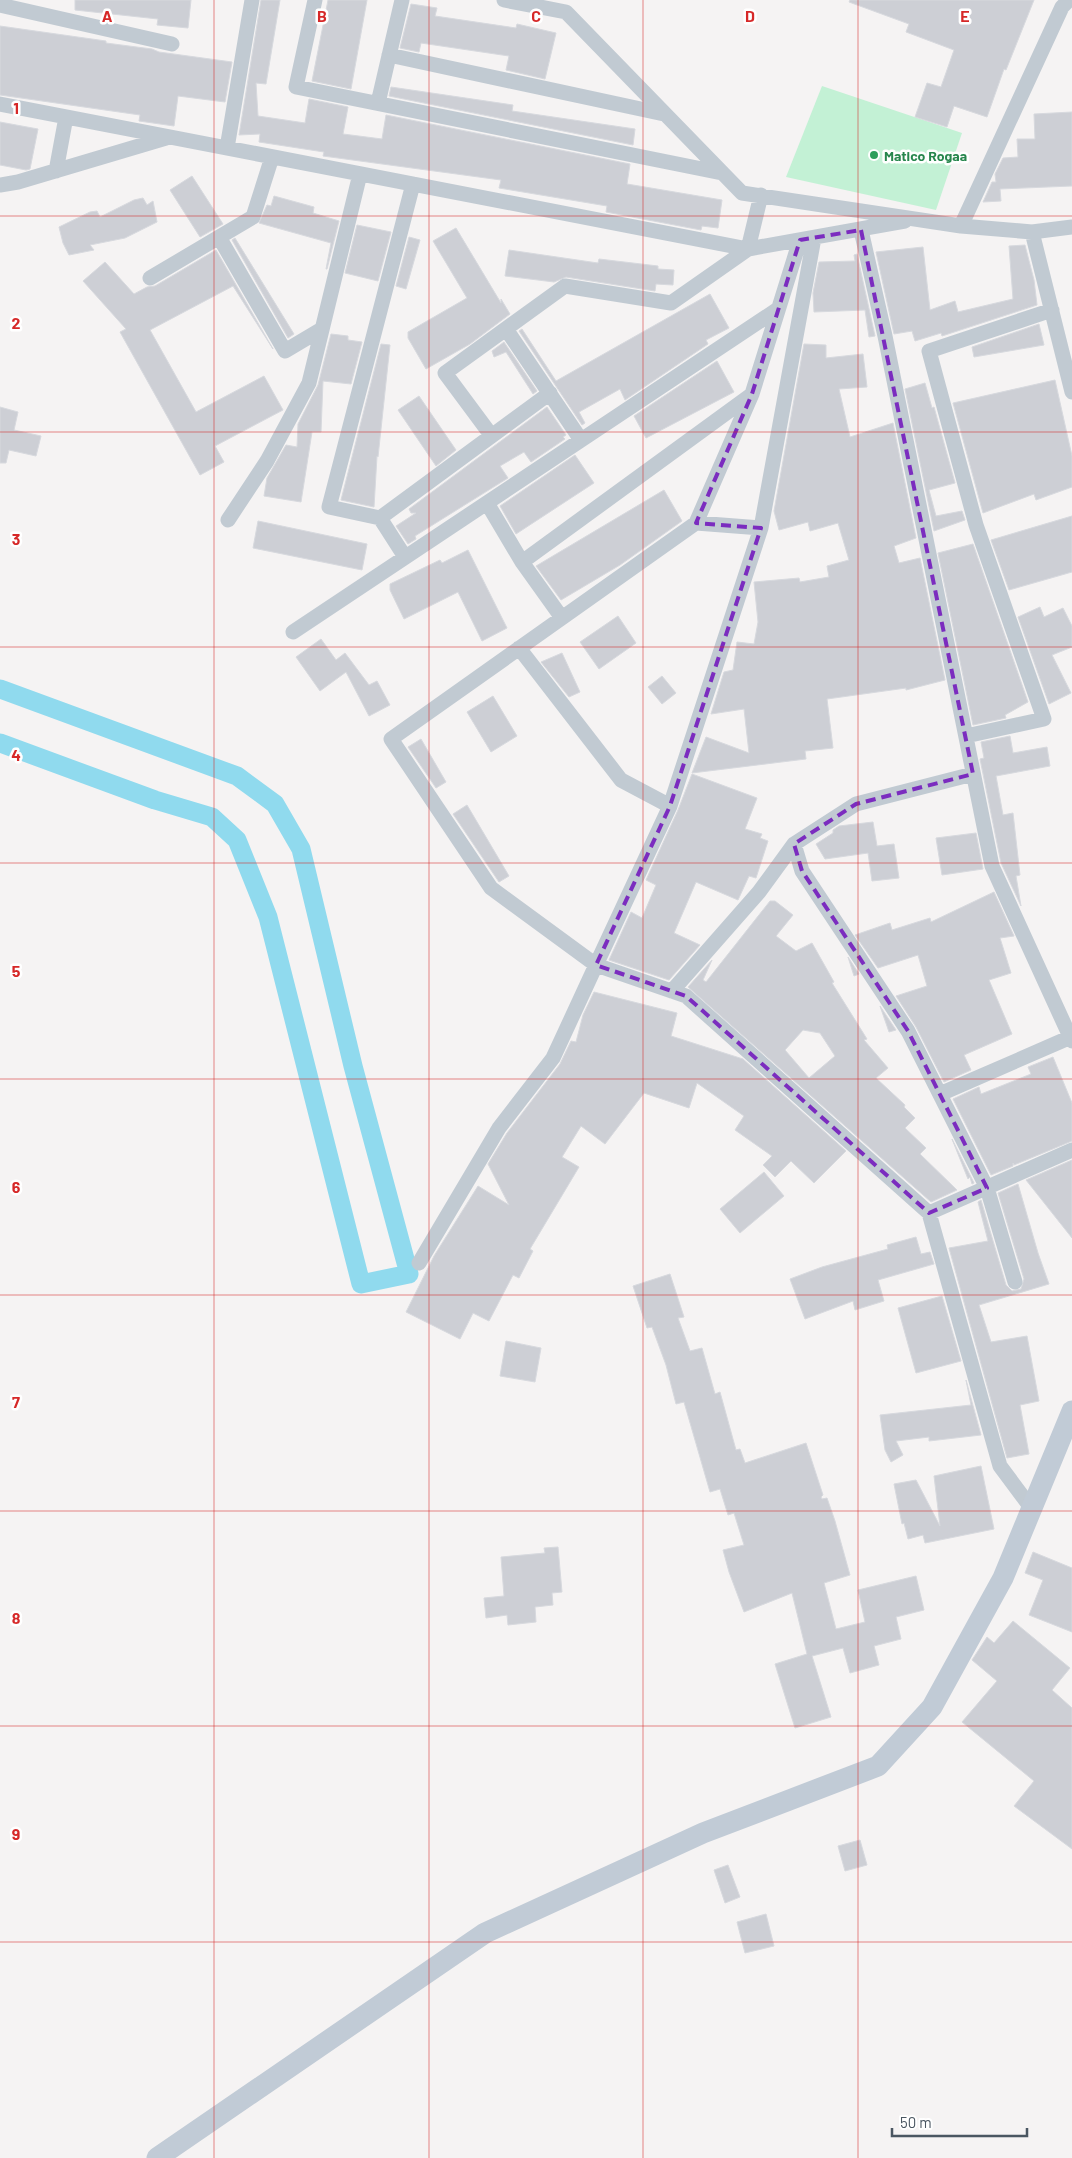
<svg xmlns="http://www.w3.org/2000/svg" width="1072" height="2158" viewBox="0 0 1072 2158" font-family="Barlow,sans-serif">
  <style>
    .green { fill: #c3f1d5 }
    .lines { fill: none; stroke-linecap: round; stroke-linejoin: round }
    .canal { stroke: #90daee; stroke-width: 19 }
    .building { fill: #cdcfd5; stroke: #d7d9de; fill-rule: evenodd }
    .street { stroke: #c1cad2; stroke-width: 15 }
    .secondary { stroke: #c1cbd6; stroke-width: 21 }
    .marked { fill: none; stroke: #7b2cbf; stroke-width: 4; stroke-dasharray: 10 6; stroke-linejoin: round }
    .grid { fill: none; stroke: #d62828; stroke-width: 1; stroke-opacity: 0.55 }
    .leisure-dot { fill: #2e9e5b; stroke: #fff; stroke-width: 2 }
    .labels { text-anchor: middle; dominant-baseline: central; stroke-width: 5; stroke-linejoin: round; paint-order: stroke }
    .leisure-label { font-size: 14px; font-weight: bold; fill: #27864d; stroke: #fff; text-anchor: start }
    .grid-label { font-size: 16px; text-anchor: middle; font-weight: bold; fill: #d62828; stroke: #fff; stroke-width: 5; stroke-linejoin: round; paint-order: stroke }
  </style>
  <rect width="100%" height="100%" fill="#f5f3f3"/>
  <path class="green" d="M822,86l140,47 -26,77 -150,-33z"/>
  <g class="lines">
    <path class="canal" d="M0,689l237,87 38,28 26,45 52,217 56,208 -48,10 -93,-367 -31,-77 -25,-23 -57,-17 -155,-57"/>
  </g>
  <path class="building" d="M75,0h116l-3,28 -31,-3 1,-6 -83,-9z
    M261,0h19l-14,84 -10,-1 2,33 47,7 4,-24 39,8 -5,27 39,5 4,-24 244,49 -3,20 95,16 -4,28 -16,-2 -1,4 -95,-18 1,-6 -108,-18 2,-8 -178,-24 1,-4 -65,-10 1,-8 -21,1z
    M328,0h39l-16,89 -39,-8z
    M850,0h184l-28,70 -2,-1 -17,48 -33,-11 -7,21 -32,-10 12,-34 14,4 13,-37 -48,-18 3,-8 -60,-22z
    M411,4l26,4 -2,8 81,12 1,-4 39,9 -11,46 -39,-9 3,-14 -88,-13 -2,9 -19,-4z
    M0,26l106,15v2l46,6 7,3 73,10 -7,40 -47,-6 -4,30 -35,-5 1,-6 -140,-20z
    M391,87l122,18 -1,6 123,18 -2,16 -244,-49z
    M1072,112v74l-72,3 1,12 -18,1 9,-20h4l-1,-8 8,-16 15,-1 -1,-18h18l-1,-25z
    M0,122l38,7 -8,40 -4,1 -26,-5z
    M192,176l31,48 -23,13 -30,-47z
    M274,196l40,11 -1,6 26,8 -12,48h-1l5,-26 -72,-20 8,-18 4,1z
    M143,198l4,7 6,-4 4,21 -32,16 -35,7 4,5 -25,5 -6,-12 -4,-16 31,-15 7,-1 3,6 34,-17z
    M357,225l34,7 -13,49 -33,-8z
    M456,228l45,75v-4l9,15 -40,30 -44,25 -18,-31v-6l59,-34 -34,-57z
    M409,237l11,3 -14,49 -10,-3z
    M235,238l59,96 -6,4 -56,-98z
    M1025,245l9,35 3,25 -95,31 -1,-3 -26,8 -3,-10 -18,3 -18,-82 47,-5 7,63 25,-9 3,11 55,-13 -4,-53z
    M216,250l57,99 -40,-63 -83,44 46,82 68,-36 19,34 -68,36 9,16 -24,13 -80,-143 6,-3 -43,-48 22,-19 29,32 13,-7 8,-1z
    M509,250l89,13 1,-4 59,7v3l16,1 -1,15 -17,-1 -1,7 -89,-14 -12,5 -49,-6z
    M857,254l18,82 -6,1 -4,-27 -51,2 -1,-19 6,-31 36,-1 -1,-6z
    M710,294l19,34 -23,12 2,4 -83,56 -5,-11 -41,23 6,11 -3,2 -63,-94 3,-2 34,52z
    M1039,324l5,21 -70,12 -2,-10z
    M331,334l17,2v4l14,2 -11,42 -28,-3 -2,51h-9l-11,70 -37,-6 3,-18 19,-33 11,2 1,-23 20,-39z
    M504,342l33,49 -4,3 -27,-42 -12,5 -2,-6z
    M381,344l9,1 -12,112 -1,-1 -3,51 -33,-7z
    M804,344l22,1v13l37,-4 4,33 -28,2 11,48 43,-14 23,115 -22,8 5,17 21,-5 25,122 -39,10v-2l-79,11 6,49 -28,3 1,8 -114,14 14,-36 43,16 -5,-44 -33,5 13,-42 9,-2 4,-28 17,2 4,-22 -4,-40 45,-4 1,4 29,-5 -2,-11 22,-6 -11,-37 -28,8 -2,-9 -29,8 -5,-19z
    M717,361l17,31 -88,46 -12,-22z
    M1055,380l17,76v31l-36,13 -2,-6 -51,19 -30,-110z
    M925,383l7,25 2,-1 21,76 -26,7 7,26 26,-5 3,9 -31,11 -29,-142z
    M419,396l37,54 -20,16 -38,-56z
    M0,407l18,5 -4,18 27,6 -5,20 -27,-6 -3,13h-6z
    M547,407l19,28 -3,2 2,2 -34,23 -7,-10 -24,14 8,12 -93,58 1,3 -8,5 -12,-18 20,-13h-5l-2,-4z
    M575,455l19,28 -78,51 -16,-28z
    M664,490l18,31 -62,44 -59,35 -25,-34z
    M1072,516v56l-63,18 -18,-50z
    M258,521l109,23 -5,26 -109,-22z
    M973,544l55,158 -23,13 1,3 -33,7 -35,-172z
    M468,550l39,78 -25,13 -24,-49 -54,27 -14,-29v-6l50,-24 2,3z
    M1040,607l4,10 19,-9 9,18v21l-20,8 19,38 -22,11 -31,-87z
    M618,616l18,27 -37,26 -19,-27z
    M321,639l15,21 9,-7 24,32 8,-4 13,24 -21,11 -23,-44 -26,19 -24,-34z
    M562,653l18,39 -11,5 -28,-35z
    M662,676l14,17 -14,11 -14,-17z
    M493,696l24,40 -26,16 -24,-40z
    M1010,736l3,17 34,-6 3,19 -54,10 7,39 10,-2 7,62 -4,1 5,30 -20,-43 -21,-104 4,-1 -3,-16z
    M421,739l25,43 -10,6 -28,-41z
    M692,774l65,24 -12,31 17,5 -2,4 8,3 -12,37 -7,-2 -11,24 -42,-18 -22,51 26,12 -31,35 -60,-20 22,-48 11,6 14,-33 -10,-5 32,-70z
    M467,805l42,71 -10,6 -46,-68z
    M873,822l4,24 17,-2 5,34 -27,3 -4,-28 -43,6 -9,-15 17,-11v-3l6,-4z
    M976,833l7,36 -41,6 -6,-37z
    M994,892l20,44 -14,2 11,35 -22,7 23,54 -48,21 7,15 -27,12 -28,-55 -20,-31 31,-10 -9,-31 -40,13 -23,-33 35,-12 2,7 38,-12 1,4z
    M770,901h5l18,14 -17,21 20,15 16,-8 22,39 -2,1 35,56 -3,1 24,28 -12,10 29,27 -1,2 11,11 -10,10 21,20 -6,6 37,36 -26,12 -243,-215 24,-27 -9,20 3,2zM803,1030l17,3 15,23 -26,22 -24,-28z
    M848,957l11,17 -5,2z
    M594,992l83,21 -6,23 72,23 103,92 -32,32 -23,-22 -16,16 -12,-12 9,-9 -37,-26 9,-14 -47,-33 -8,25 -45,-15 -39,51 -24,-18 -19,31 17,10 -49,82 3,2 -14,27 -6,-3 -24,46 -16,-8 -13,26 -54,-27 28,-56 44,-70 31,19 -21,-41 19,-31 53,-69 11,-23 5,1 7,-27z
    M880,1006l16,24 -7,2z
    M1053,1057l19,46v38l-58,24 -1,-2v3l-22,9 -38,-76 26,-12 2,7 50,-20 -3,-7z
    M952,1139l22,44 -2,1 -2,-7 -2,2z
    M1072,1160v78l-46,-58z
    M764,1172l20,24 -44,37 -20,-24z
    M1018,1184l20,69 11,31 -70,21 12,37 36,-6 12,65 -19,4 9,49 -22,4 -58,-210 39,-7 -10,-39 3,-2 25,85 6,6 9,-2 3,-10 -26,-86z
    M916,1237l5,17 9,-2 4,12 -56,16 6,21 -29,9 -2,-9 -48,18 -15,-40 32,-12 66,-18 -1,-4z
    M670,1274l14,43 -6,1 12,33 12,-3 13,46 5,-2 16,58 4,-1 5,14 61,-20 17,52 -2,2 1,2 5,-1 8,23 15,54 -26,8 12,46 29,-7 -7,-32 58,-14 8,34 -28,7 5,22 -27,7 5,19 -29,8 -7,-25 -31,8 19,61 -36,11 -20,-64 32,-10 -15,-61 -48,19 -15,-40 -6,-22 21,-5 -10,-32 -6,2 -8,-26 -10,3 -26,-90 -8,2 -10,-39 -14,-38 -5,1 -14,-42z
    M942,1296l19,65 -45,12 -18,-65z
    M506,1341l35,7 -6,34 -35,-6z
    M966,1380l15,55 -52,6v-4l-33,4 7,14 -12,7 -6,-12 -5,-35 91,-10z
    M981,1466l13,63 -69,14 -2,-8 -15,4 -4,-16 -2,1 -8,-40 22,-4 24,46 -6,-50z
    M558,1547l4,45 -10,1 1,12 -18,2 1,15 -28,3 -1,-10 -21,3 -2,-20 20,-2 -3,-39 44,-4 -1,-5z
    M1033,1552l39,16v64l-43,-17 14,-35 -18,-7z
    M1013,1621l57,47 -18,22 20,18v141l-58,-43 20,-25 -72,-59 35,-41 -25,-21 15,-23 7,6z
    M860,1840l7,25 -22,6 -7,-25z
    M728,1865l12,32 -15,6 -11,-33z
    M766,1914l8,32 -29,7 -8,-31z"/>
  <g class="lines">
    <path class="street" d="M315,0l-19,87 426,86
      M504,0l62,12 176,181 219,33
      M1069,0l-7,7 -101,219 71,6 40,-5
      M0,5l172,39
      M389,55l275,59
      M378,103l24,-103
      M0,104l748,145 -77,54 -106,-17 -120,87 46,62
      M227,148l25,-148
      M56,171l10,-54
      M0,185l18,-3 148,-44
      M761,195l-13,54 157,-28
      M861,230l24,106 107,530 80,175
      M1032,232l40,160
      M219,237l66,114 37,-22
      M800,240l-48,154 -56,129 -305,216 100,149 105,77 74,-159 91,-278 53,-290
      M150,278l103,-61 19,-60
      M506,329l75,111
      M487,503l35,59 40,56
      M380,518l170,-125
      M228,520l39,-59 42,-78 51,-209
      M696,523l65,5
      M405,557l-25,-39 -51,-11 84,-323
      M522,562l229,-167
      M293,632l485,-323
      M519,648l102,132 49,26
      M966,736l78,-17 -68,-194 -47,-174 123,-41
      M794,844l8,27 106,160 79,157 28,94
      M672,991l87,-99 35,-48 62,-40 117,-30
      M940,1094l131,-57
      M929,1213l143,-63
      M419,1263l80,-135 54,-70 43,-93 90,31 243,217 71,253 32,43"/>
    <path class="secondary" d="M157,2158l328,-225 218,-100 175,-67 54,-59 71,-129 69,-167"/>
  </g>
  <path class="marked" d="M861,230l112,544 -117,30 -62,40 8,27 106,160 79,157 -58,25 -243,-217 -90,-31 74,-159 91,-278 -65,-5 56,-129 48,-154z"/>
  <path class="grid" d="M214,0v2158M429,0v2158M643,0v2158M858,0v2158M0,216h1072M0,432h1072M0,647h1072M0,863h1072M0,1079h1072M0,1295h1072M0,1511h1072M0,1726h1072M0,1942h1072"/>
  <circle class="leisure-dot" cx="874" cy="155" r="5"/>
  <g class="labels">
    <g class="leisure-label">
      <text x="884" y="155">Matico Rogaa</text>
    </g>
  </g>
  <g class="grid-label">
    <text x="107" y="22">A</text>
    <text x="322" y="22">B</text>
    <text x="536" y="22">C</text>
    <text x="750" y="22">D</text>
    <text x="965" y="22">E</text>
    <text x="16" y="114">1</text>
    <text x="16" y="329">2</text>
    <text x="16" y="545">3</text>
    <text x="16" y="761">4</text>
    <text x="16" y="977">5</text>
    <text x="16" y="1193">6</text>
    <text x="16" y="1408">7</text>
    <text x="16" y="1624">8</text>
    <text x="16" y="1840">9</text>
  </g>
  <path d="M892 2128v8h135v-8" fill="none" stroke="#4a5661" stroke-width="2.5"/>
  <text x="900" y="2128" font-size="15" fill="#4a5661" stroke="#ffffff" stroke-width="4" paint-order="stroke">50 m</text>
</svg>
